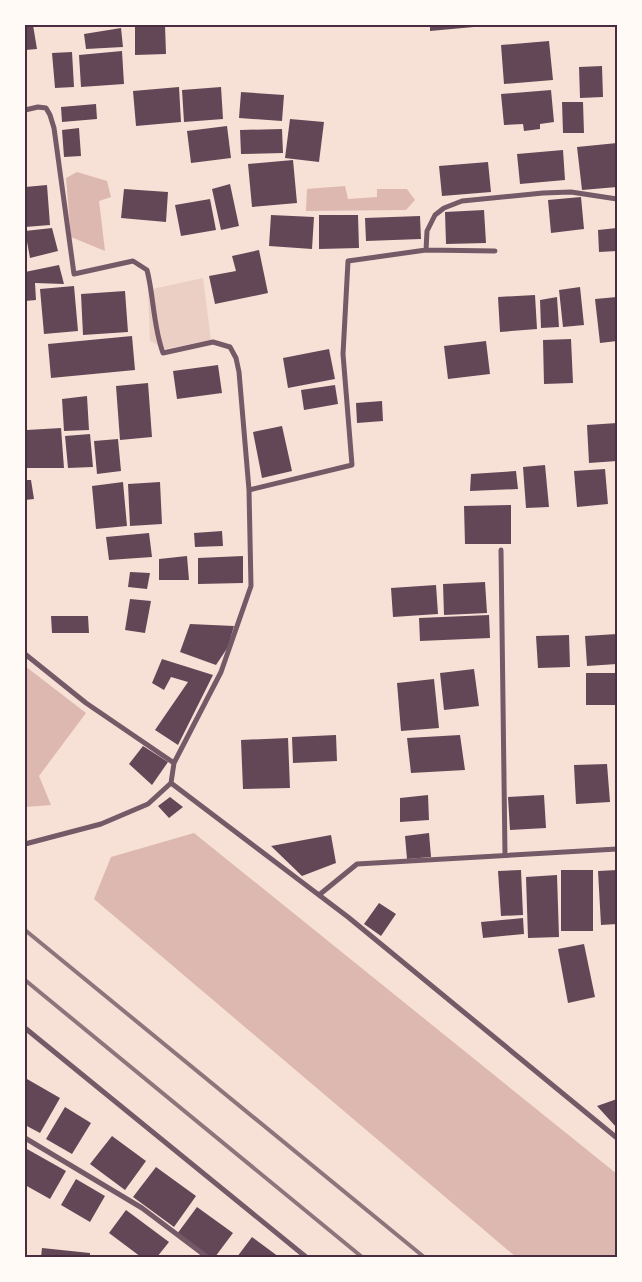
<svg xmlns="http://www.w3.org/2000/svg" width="642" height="1282" viewBox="0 0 642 1282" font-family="'DejaVu Sans',sans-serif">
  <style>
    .green { fill: #ebcfc5 }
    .water { fill: #dcb8b0 }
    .building { fill: #644757 }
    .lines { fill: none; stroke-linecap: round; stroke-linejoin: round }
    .minor { stroke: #755966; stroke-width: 5 }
    .rail { stroke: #8f747c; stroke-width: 4 }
    .neatline { fill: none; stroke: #4a2c40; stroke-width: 2 }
  </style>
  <rect width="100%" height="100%" fill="#f7e1d7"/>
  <path class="green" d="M203,278l8,62 -46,9 -15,-8 -2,-51z"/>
  <path class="water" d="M77,172l30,9 4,16 -12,4 6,50 -34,-14 -5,-59z
    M345,186l3,13 29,-2v-8h30l8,11 -9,10 -100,1 1,-22z
    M25,666l61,47 -47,63 12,29 -26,2z
    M194,833l423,341v83h-101l-422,-358 17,-42z"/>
  <path class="building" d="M25,25h8l4,24 -12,1z
    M135,25h30l1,29 -31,1z
    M430,25h43l1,2 -44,4z
    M121,28l2,19 -37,2 -2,-15z
    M549,41l4,39 -49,4 -3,-39z
    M122,51l2,33 -43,3 -2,-32z
    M72,52l2,35 -19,1 -3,-35z
    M602,66l1,31 -23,1 -1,-31z
    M179,87l2,35 -45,4 -3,-35z
    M221,87l2,32 -39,3 -2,-32z
    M551,90l3,32 -14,2v5l-16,2 -1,-7 -19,1 -3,-31z
    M241,92l43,3 -2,26 -43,-3z
    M562,102h21l1,31h-21z
    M96,104l1,15 -35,3 -1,-15z
    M290,119l34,3 -5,40 -34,-4z
    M227,126l4,32 -40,5 -4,-32z
    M79,128l2,28 -17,1 -2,-27z
    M282,129l1,24 -42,1 -1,-24z
    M617,143v44l-35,3 -5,-43z
    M563,150l2,30 -45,4 -3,-30z
    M293,160l4,43 -45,4 -4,-43z
    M488,162l3,30 -49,4 -3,-30z
    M230,184l9,42 -18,4 -9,-41z
    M47,185l3,40 -25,2v-40z
    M124,189l44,3 -2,30 -45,-4z
    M581,197l3,32 -33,4 -3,-33z
    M210,199l6,31 -35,6 -6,-31z
    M484,210l2,33 -40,1 -1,-32z
    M271,215l43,2 -2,32 -43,-3z
    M319,215h39l1,33 -40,1z
    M420,216l1,23 -55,2 -1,-23z
    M52,228l6,23 -28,7 -5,-27z
    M617,228v23l-18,1 -1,-22z
    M259,250l9,43 -53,11 -6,-28 27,-5 -4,-15z
    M59,265l5,19 -29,-1 1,17 -11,1v-29z
    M74,286l4,45 -34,3 -4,-45z
    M580,287l4,38 -21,2 -4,-37z
    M125,291l3,41 -45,3 -2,-41z
    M535,295l2,34 -37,3 -2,-35z
    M557,297l2,30 -18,1 -1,-28z
    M617,297v44l-17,2 -5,-44z
    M132,336l3,34 -84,8 -3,-34z
    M571,339l2,44 -29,1 -1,-44z
    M486,341l4,33 -42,5 -4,-33z
    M329,349l6,30 -47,9 -5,-30z
    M218,365l4,28 -45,6 -4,-28z
    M148,383l4,54 -32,3 -4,-54z
    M335,385l3,19 -34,6 -3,-20z
    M87,396l2,34 -25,1 -2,-32z
    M382,401l1,20 -26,2 -1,-20z
    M617,423v38l-28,2 -2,-38z
    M282,426l10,45 -30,7 -9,-46z
    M61,428l3,40h-37v-38z
    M90,434l3,33 -25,1 -3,-32z
    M118,439l3,32 -24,3 -3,-33z
    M545,465l4,42 -23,1 -3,-41z
    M605,469l3,35 -31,3 -3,-36z
    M516,471l2,18 -48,2 1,-17z
    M25,480h6l3,19 -9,1z
    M123,482l4,44 -31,3 -4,-43z
    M160,482l2,42 -32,2 -2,-42z
    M511,505v39h-46l-1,-38z
    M222,531l1,15 -28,1 -1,-14z
    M149,533l3,24 -43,3 -3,-23z
    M187,556l2,24h-30v-21z
    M243,556v27l-45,1v-26z
    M130,572l20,1 -3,16 -19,-2z
    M485,582l2,31 -43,2 -1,-31z
    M436,585l2,29 -45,3 -2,-29z
    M130,599l21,2 -6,32 -20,-3z
    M489,615l1,23 -70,3 -1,-23z
    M51,616h37l1,17h-37z
    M190,624l44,2 -6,21 -12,18 -36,-13z
    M617,634v30l-30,2 -2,-30z
    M569,635l1,32 -32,1 -2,-32z
    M162,659l51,16 -35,70 -23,-15 33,-48 -17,-5 -7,13 -12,-7z
    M474,669l5,37 -35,4 -4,-37z
    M586,673h31v32h-31z
    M434,679l5,49 -38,3 -4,-48z
    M336,735l1,26 -44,2 -1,-26z
    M460,735l5,35 -54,3 -4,-35z
    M288,738l2,50 -47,1 -2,-49z
    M143,746l25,16 -16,23 -23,-21z
    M607,764l3,38 -34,2 -2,-39z
    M428,795l1,25 -29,2v-24z
    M544,795l2,33 -36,2 -2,-33z
    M170,797l13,10 -14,11 -11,-12z
    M429,833l2,24 -24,2 -2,-23z
    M331,835l5,28 -34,13 -31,-30z
    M521,870l2,45 -22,1 -3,-45z
    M561,870h32v61h-32z
    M617,870v54l-16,1 -3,-54z
    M557,875l2,62 -31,1 -2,-61z
    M379,903l17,11 -15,22 -17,-12z
    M523,918l1,16 -41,4 -2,-16z
    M584,944l11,53 -27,6 -10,-54z
    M27,1079l33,19 -20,35 -15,-8v-42z
    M617,1099v29l-20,-22z
    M65,1107l26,16 -19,31 -26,-15z
    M112,1136l34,25 -21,29 -35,-26z
    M27,1149l39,22 -16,28 -25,-14v-32z
    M156,1167l40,29 -22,31 -41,-30z
    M76,1179l29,17 -15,26 -29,-17z
    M197,1207l36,26 -18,24h-6l-32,-23z
    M126,1210l43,32 -12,15h-16l-32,-24z
    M252,1237l27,20h-42z
    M42,1248l48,5v4h-49z"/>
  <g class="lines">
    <path class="minor" d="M25,110l13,-3 8,1 4,7 4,13 20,146 59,-13 14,9c7,27 6,56 16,83l50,-11 17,5 6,11 3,14 10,118
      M426,250l1,-19 8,-16 9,-7 18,-7 81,-8 28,-1 46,7
      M501,550l4,305
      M25,654l61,49 88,60
      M171,783l3,-20 47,-91 30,-86 -2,-96 103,-25 -9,-111 5,-93 78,-11 69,1
      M25,844l76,-20 47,-20 23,-21 177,134 269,221
      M319,895l38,-31 260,-15
      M25,1028l281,229
      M25,1138l117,70 65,49"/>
    <path class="rail" d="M25,930l399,327
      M25,980l337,277"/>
  </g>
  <rect width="642" height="1282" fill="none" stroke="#fffaf5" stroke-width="52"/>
  <rect x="26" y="26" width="590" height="1230" class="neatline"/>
</svg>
